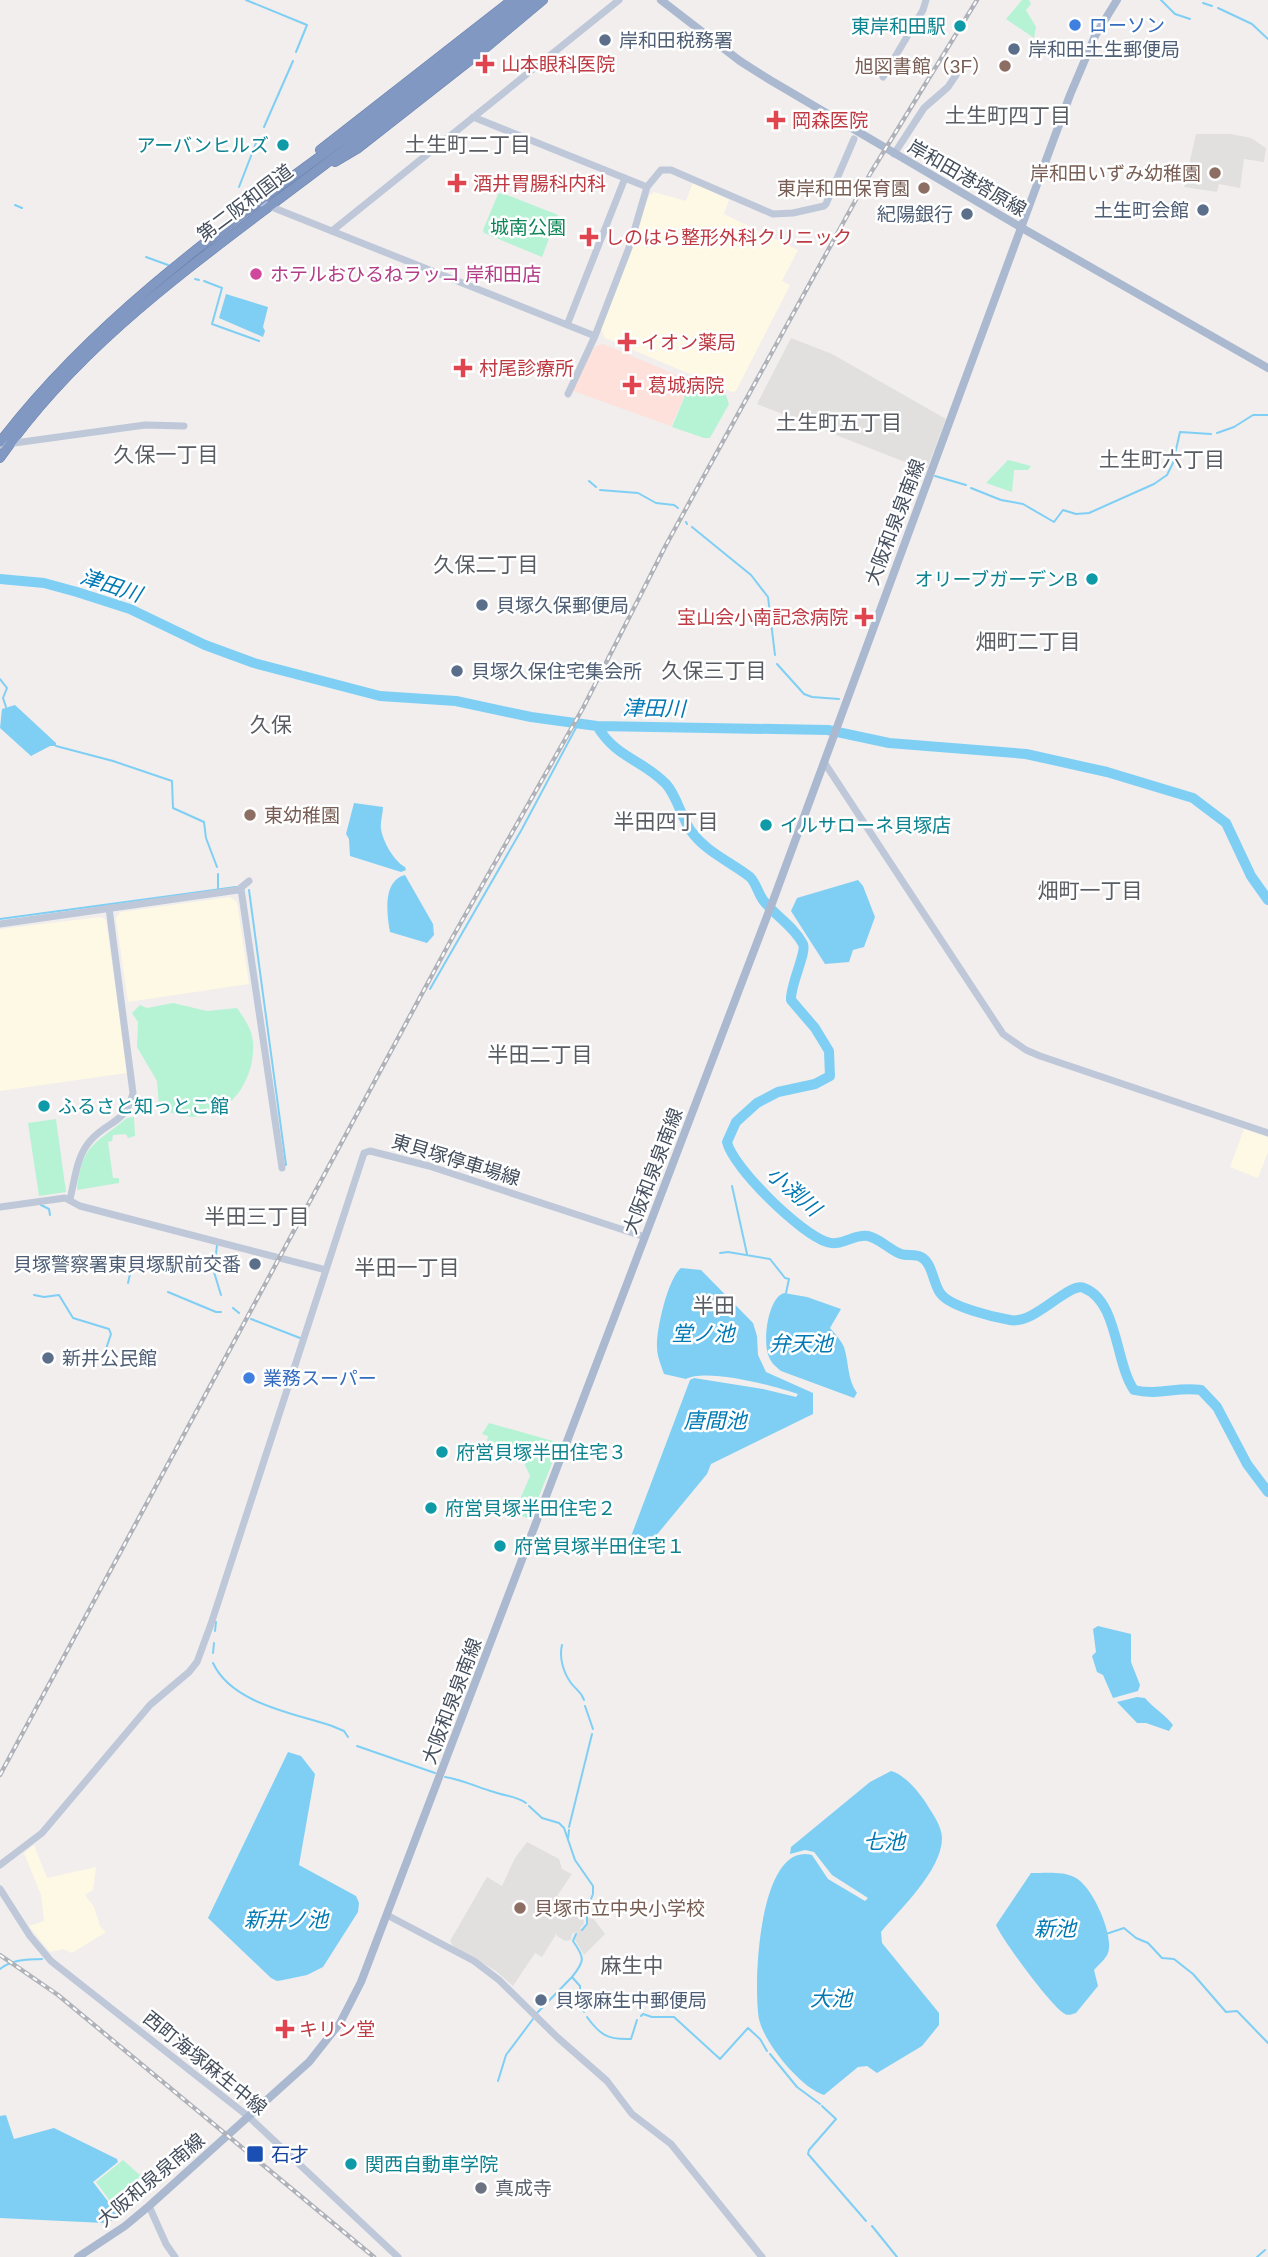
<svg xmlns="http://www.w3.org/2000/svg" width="1268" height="2257" viewBox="0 0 1268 2257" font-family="Helvetica,'Noto Sans JP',sans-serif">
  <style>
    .commercial { fill: #fef9e4 }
    .education { fill: #e2dfdf }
    .medical { fill: #fde1da }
    .green { fill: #b6f3d5 }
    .water { fill: #7fcff5 }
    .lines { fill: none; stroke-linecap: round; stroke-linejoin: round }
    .stream { stroke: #7fcff5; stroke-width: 2 }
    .river { stroke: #7fcff5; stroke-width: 10 }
    .highway-casing { stroke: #6b83ae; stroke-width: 10 }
    .secondary { stroke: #bec8d9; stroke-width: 7 }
    .primary { stroke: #aab9d0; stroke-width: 8 }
    .highway { stroke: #8098c2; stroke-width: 9 }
    .rail-casing { stroke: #afb2b9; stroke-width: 4.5 }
    .rail { stroke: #fff; stroke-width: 2; stroke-dasharray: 5; stroke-linecap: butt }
    .shop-dot { fill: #3f7fe0; stroke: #fff; stroke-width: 2.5 }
    .culture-dot { fill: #0f9aa8; stroke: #fff; stroke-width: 2.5 }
    .service-dot { fill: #5c6f8a; stroke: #fff; stroke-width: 2.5 }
    .health-dot { fill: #e0444e; stroke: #fff; stroke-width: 2.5 }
    .education-dot { fill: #8d6e63; stroke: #fff; stroke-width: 2.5 }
    .hotel-dot { fill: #d1479c; stroke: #fff; stroke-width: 2.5 }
    .transit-dot { fill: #1a4fb4; stroke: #fff; stroke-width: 2.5 }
    .worship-dot { fill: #6b7280; stroke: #fff; stroke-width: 2.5 }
    .labels { text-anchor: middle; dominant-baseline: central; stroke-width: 5; stroke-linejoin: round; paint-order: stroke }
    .shop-label { font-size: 19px; fill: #366cbe; stroke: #fff; text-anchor: start }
    .culture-label { font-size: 19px; fill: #0d838f; stroke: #fff; text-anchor: start }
    .service-label { font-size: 19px; fill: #4e5e75; stroke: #fff; text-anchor: start }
    .health-label { font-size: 19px; fill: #be3a42; stroke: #fff; text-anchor: start }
    .education-label { font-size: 19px; fill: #785e54; stroke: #fff; text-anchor: end }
    .street-label { font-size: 19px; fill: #444e5d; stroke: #fff }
    .park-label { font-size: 19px; fill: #0d8658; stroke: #fff }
    .hotel-label { font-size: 19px; fill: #b23c85; stroke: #fff; text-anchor: start }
    .transit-label { font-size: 19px; fill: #164399; stroke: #fff; text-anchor: start }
    .worship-label { font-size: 19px; fill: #5b616d; stroke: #fff; text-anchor: start }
    .neighbourhood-label { font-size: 21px; fill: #595d63; stroke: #fff }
    .water-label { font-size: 21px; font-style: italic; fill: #0079b4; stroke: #fff }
  </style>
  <rect width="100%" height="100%" fill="#f1eeed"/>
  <path class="commercial" d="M693,182l36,18 -5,14 74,36 -16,31 8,4 -54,106 -4,1 -127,-54 -5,-11 49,-131 5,-4 32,9z
    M230,897l7,5 12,82 -121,18 -12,-84 5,-6z
    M101,917l5,3 21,153 -127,18v-162z
    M1244,1129l24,8v15l-10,26 -28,-11z
    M34,1845l13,33 49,-11 -3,23 -8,5 9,12 6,19 6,6 -34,21 -9,-4 -13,3 -21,-26 15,-5 -3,-26 -17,-42z"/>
  <path class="education" d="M1196,134h35l20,4 15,10 -2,14 -20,-3 -4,29 -21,-4 -2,8 -33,-5z
    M791,338l41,16 114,65 -19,50 -17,-5 -153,-60z
    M527,1842l32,17 3,10 10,5 -17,25 28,16 1,9 -4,4 2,3 6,-6v-7l6,1 11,15 -21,21 -9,-15 2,-6 -1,-2 -4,2 -1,6 -6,1 -8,-5v-3l-15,24 -7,-4 -22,33 -17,-15 -43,-25 -3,-5 37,-64 15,9 13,-28z"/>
  <path class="medical" d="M603,344l88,37 -20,45 -98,-35 21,-44z"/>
  <path class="green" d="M1022,0h7l2,4 -5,6 10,17 -2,11 -28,-19z
    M502,193l56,22 -16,42 -58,-24 -1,-3 15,-36z
    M691,381l35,14 3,9 -19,34h-6l-32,-11z
    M1008,460l23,6 -3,4h-14l-2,22 -26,-9z
    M173,1003l34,8 30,-3c7,10 15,21 16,34 3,39 -26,81 -69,74 -9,-2 -18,-4 -25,-10l-2,-25 -20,-34 1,-25 -6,-9 8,-8 7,3z
    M134,1117l1,19 -7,2 -2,-4 -13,1 -1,6 -4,1 5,36h6v5l-42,7c4,-46 19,-46 50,-72z
    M56,1119l10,73 -27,4 -11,-73z
    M489,1423l71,20 -30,76 -16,-6 16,-37 -12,-27 -5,2 -3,-5 -23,-5 1,-5 -6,-2z
    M123,2160l27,24 -32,28 -22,-30z"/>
  <path class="water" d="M226,294l42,13 -5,20 2,4 -2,6 -44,-19z
    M15,705l41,38v3h-6l-19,10 -31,-28 2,-19z
    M354,803l29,4c0,7 -3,15 -2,22 2,13 13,32 24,38l1,3 -5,2 -51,-16 -1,-17 -3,-5z
    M405,875l28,49 1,11 -7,8 -37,-11c-3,-17 -8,-51 15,-57z
    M858,880l5,6 12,31 -11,30 -11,3 -4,12 -24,2 -34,-53 6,-13z
    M681,1268l20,2 52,53 4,13 1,19 8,17 47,21v21l-102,50 -4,10 -57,69 -23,4 63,-167 4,-2 69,11 33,8 2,-3c-23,-8 -91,-26 -112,-15l-22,-5c-3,-9 -7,-18 -7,-27 -1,-17 11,-69 24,-79z
    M784,1293l23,4 34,12 -11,19c5,6 11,12 14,19 5,15 3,32 13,46l-3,5 -73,-27c-6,-5 -11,-9 -13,-17 -5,-15 0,-56 16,-61z
    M1098,1626l33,8v28l9,23 -2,6 -25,7 -10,-23 -6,-3 -5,-16 4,-4 -3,-23z
    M1137,1697l8,1c8,10 21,17 28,27l-4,6 -23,-8h-9l-20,-21z
    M288,1752l13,4 14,18 -16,91 57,31 3,7 -1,9 -35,55 -16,8 -24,5 -6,1 -6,-3 -63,-60z
    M891,1771c13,3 28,21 35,32 6,10 16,23 16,35 0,32 -41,70 -61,94l1,11 57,70v12l-17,21 -45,27 -10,-7 -9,1 -34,28c-23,-7 -60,-52 -65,-76 -6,-33 -1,-178 53,-164l16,24 37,22 3,-3 -36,-23 -18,-23 -9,-2 -15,4 1,-7 79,-65z
    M1031,1873c13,0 32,-2 43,4 18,8 37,53 35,71 0,9 -10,16 -15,22l4,16 -22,27c-4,1 -7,3 -11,1 -12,-5 -64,-76 -69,-89z
    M6,2115l8,24 40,-11 63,31 1,3 -25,20 27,35 -2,2 -14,4 -104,-5v-102z"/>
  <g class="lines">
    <path class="stream" d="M246,0l61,25 -11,27
      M1161,0l14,14 15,5
      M1203,3l9,3
      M1218,8l34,16 16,15
      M264,127l29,-66
      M239,187l17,-44
      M15,205l7,3
      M146,257l22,8
      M195,279l4,1
      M204,281l18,7 -10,36 47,17
      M1217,433l17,-6 19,-12h15
      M935,476l31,9
      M589,481l7,6
      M971,488l30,12 22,4 31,18 9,-12 13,4 13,-1 65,-29 13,-9 6,-12 7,-31 31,2
      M600,490l38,3 18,10 18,2 4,3
      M686,522l1,2
      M692,527l59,48 17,22 7,58
      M777,664l27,30 8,3 27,2
      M0,679l7,9 -4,10 3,9
      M56,746l57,15 59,20 1,27 31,14 2,16 11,29
      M218,888v-14
      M249,890l37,275
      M0,919l236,-32
      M430,989l92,-160 56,-105
      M732,1186l15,68
      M41,1205l8,4 1,6
      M217,1245l-3,27 7,23
      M720,1253l8,-1 42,7 15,19 4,1 -3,14
      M128,1283l4,-18
      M168,1292l48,20h5
      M34,1295l10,2 15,-2 14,23 36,11 2,5 -8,24
      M233,1308l6,5
      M251,1319l49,19
      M215,1631l1,-9
      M562,1645c-3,12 1,27 9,38 5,7 10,8 13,17
      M213,1653l1,-10
      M213,1663c19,41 81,50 119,63l12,5 4,6
      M585,1706l8,23
      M357,1746l78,27
      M445,1777c18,3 32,10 49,15 11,4 22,4 32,11
      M529,1806l13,12 17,5 5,5 11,32 18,26v8l-6,15v15l-5,6
      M569,1827l23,-93
      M568,1839l1,-9
      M576,1934l-3,7c12,17 12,20 -1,36l8,9v20l4,6
      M1106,1934l18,-6 12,10 12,5 14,15 12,1 19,15 33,38 11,-1 31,32
      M0,1969c12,-10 26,-9 42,-10
      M536,2014l36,-37
      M641,2016l2,-2 9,3h22l46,42 28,-31 12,11 7,12
      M587,2017c13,18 21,23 44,22l6,-19
      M770,2054l27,33 23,17
      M498,2081l8,-26 27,-36
      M822,2106l14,13 -27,31 -1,4 58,67
      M872,2226l25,31
      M1257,2257l8,-7"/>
    <path class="river" d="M0,579l44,4 33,9 53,17 75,36 49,18 126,33 76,5 75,16 66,9 231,4 61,13 137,11 81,18 86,26 33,25 25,53 17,24
      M597,726c20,33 45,33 69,58 11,12 15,33 25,47 15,21 40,31 59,46 6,6 8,16 13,23 11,15 31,26 40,44 4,8 -13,41 -12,56l24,28 14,23 1,25 -15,8 -37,8 -21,11 -21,19 -9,20c6,26 74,92 100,100 14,5 26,-8 41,-6 11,2 22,14 33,18 6,2 14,0 20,3 12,6 12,28 20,37 10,13 52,23 69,26 25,5 59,-39 74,-32 34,13 31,75 50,102 26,6 43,-4 67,0l16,17 30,57 21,28"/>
    <defs>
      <path id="highway" d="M320,150l192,-150
        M335,162l22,-13 125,-98 61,-51
        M0,442c140,-183 351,-292 522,-442
        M0,458c71,-102 168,-175 266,-249 90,-68 182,-135 267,-209"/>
    </defs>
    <use href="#highway" class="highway-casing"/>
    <path class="secondary" d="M883,77l40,-67 3,-10
      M473,117l174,70
      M894,154l30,-46 24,-21 8,-12
      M259,202l336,134
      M332,231l287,-231
      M567,325l58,-147
      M568,394l27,-58 35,-91 17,-58 14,-17h10l102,44 20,-1 31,-7 2,-2 28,-65
      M0,445l145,-20 39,1
      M824,762l179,272 23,16 14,6 228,77
      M241,889l41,279
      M0,924l238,-34 11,-9
      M70,1199c5,-19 6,-42 20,-58 18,-21 35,-16 43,-48l-24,-185
      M0,1207l65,-9 15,8 246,64
      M0,1865l42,-32 108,-128 39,-33 8,-10 14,-38 153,-471 6,-2 59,15 216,71
      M0,1889l30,47 21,25 198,156 149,140
      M387,1915l87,46 25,19 58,57 50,44 25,33 39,30 91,113
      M149,2206l17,38 9,13"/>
    <path class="primary" d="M661,0l79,61 30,19 259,152 239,136
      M78,2257l47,-31 24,-20 160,-144 31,-39 21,-41 413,-1084 296,-803 25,-59 22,-36"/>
    <use href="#highway" class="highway"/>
    <defs>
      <path id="rail" d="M0,1775l451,-835 132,-232 83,-163 204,-371 107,-174
        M0,1955l58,40 316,262"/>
    </defs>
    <use href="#rail" class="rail-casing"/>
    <use href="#rail" class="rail"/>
  </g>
  <g class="shop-dot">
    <circle cx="1075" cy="25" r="7"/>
    <circle cx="249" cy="1378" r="7"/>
  </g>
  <g class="culture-dot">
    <circle cx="960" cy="26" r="7"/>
    <circle cx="283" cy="145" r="7"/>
    <circle cx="1092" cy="579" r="7"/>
    <circle cx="766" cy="825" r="7"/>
    <circle cx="44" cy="1106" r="7"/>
    <circle cx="442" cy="1452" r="7"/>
    <circle cx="431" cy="1508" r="7"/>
    <circle cx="500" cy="1546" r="7"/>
    <circle cx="351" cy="2164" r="7"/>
  </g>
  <g class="service-dot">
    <circle cx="605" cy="40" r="7"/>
    <circle cx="1014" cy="49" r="7"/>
    <circle cx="1203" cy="210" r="7"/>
    <circle cx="967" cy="214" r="7"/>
    <circle cx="482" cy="605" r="7"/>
    <circle cx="457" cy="671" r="7"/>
    <circle cx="255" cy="1264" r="7"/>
    <circle cx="48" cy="1358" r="7"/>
    <circle cx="541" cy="2000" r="7"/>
  </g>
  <g class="health-dot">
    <path d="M481.5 53.5h7v7h7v7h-7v7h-7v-7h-7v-7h7z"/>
    <path d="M772.5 109.5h7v7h7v7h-7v7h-7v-7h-7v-7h7z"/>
    <path d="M453.5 172.5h7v7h7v7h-7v7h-7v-7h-7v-7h7z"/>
    <path d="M585.5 226.5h7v7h7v7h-7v7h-7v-7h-7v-7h7z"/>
    <path d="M623.5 331.5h7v7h7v7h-7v7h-7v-7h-7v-7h7z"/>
    <path d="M459.5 357.5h7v7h7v7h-7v7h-7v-7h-7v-7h7z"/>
    <path d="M628.5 374.5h7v7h7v7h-7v7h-7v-7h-7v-7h7z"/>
    <path d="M860.5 606.5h7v7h7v7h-7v7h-7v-7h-7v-7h7z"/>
    <path d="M281.5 2018.5h7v7h7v7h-7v7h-7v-7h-7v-7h7z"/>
  </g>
  <g class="education-dot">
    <circle cx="1005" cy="66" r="7"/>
    <circle cx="1215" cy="173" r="7"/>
    <circle cx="924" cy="188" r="7"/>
    <circle cx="250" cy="815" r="7"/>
    <circle cx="520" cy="1908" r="7"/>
  </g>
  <circle class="hotel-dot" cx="256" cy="274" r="7"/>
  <rect class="transit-dot" x="246" y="2145" width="18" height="18" rx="3.5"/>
  <circle class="worship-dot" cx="481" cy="2188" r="7"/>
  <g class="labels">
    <g class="shop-label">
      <text x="1089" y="25">ローソン</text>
      <text x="263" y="1378">業務スーパー</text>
    </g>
    <g class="culture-label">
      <text x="946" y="26" text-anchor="end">東岸和田駅</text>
      <text x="269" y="145" text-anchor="end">アーバンヒルズ</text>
      <text x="1078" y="579" text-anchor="end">オリーブガーデンB</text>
      <text x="780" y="825">イルサローネ貝塚店</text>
      <text x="58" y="1106">ふるさと知っとこ館</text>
      <text x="456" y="1452">府営貝塚半田住宅３</text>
      <text x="445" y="1508">府営貝塚半田住宅２</text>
      <text x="514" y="1546">府営貝塚半田住宅１</text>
      <text x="365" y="2164">関西自動車学院</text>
    </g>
    <g class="service-label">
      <text x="619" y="40">岸和田税務署</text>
      <text x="1028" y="49">岸和田土生郵便局</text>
      <text x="1189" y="210" text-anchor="end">土生町会館</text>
      <text x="953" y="214" text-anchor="end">紀陽銀行</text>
      <text x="496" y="605">貝塚久保郵便局</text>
      <text x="471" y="671">貝塚久保住宅集会所</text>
      <text x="241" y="1264" text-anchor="end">貝塚警察署東貝塚駅前交番</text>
      <text x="62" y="1358">新井公民館</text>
      <text x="555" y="2000">貝塚麻生中郵便局</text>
    </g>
    <g class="health-label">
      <text x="501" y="64">山本眼科医院</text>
      <text x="792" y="120">岡森医院</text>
      <text x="473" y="183">酒井胃腸科内科</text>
      <text x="605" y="237">しのはら整形外科クリニック</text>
      <text x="641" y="342">イオン薬局</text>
      <text x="479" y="368">村尾診療所</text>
      <text x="648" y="385">葛城病院</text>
      <text x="848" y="617" text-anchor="end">宝山会小南記念病院</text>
      <text x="299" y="2029">キリン堂</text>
    </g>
    <g class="education-label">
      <text x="991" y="66">旭図書館（3F）</text>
      <text x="1201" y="173">岸和田いずみ幼稚園</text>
      <text x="910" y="188">東岸和田保育園</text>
      <text x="264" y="815" text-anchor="start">東幼稚園</text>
      <text x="534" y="1908" text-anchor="start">貝塚市立中央小学校</text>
    </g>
    <g class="street-label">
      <text transform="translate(967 178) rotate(30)">岸和田港塔原線</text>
      <text transform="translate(245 203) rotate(-37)">第二阪和国道</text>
      <text transform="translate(895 522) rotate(-69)">大阪和泉泉南線</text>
      <text transform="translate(456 1160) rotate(17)">東貝塚停車場線</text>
      <text transform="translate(653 1171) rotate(-69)">大阪和泉泉南線</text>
      <text transform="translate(452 1701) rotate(-69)">大阪和泉泉南線</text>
      <text transform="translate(205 2063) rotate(39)">西町海塚麻生中線</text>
      <text transform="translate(151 2180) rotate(-40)">大阪和泉泉南線</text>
    </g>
    <g class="park-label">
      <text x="528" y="227">城南公園</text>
    </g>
    <g class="hotel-label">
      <text x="270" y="274">ホテルおひるねラッコ 岸和田店</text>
    </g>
    <g class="transit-label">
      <text x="271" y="2154">石才</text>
    </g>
    <g class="worship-label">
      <text x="495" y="2188">真成寺</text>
    </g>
    <g class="neighbourhood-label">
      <text x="1008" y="115">土生町四丁目</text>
      <text x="468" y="144">土生町二丁目</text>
      <text x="839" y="422">土生町五丁目</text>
      <text x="166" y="454">久保一丁目</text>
      <text x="1162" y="459">土生町六丁目</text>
      <text x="486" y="564">久保二丁目</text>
      <text x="1028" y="641">畑町二丁目</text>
      <text x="714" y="670">久保三丁目</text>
      <text x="271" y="724">久保</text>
      <text x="666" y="821">半田四丁目</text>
      <text x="1090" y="890">畑町一丁目</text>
      <text x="540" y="1054">半田二丁目</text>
      <text x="257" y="1216">半田三丁目</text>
      <text x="407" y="1267">半田一丁目</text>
      <text x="714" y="1305">半田</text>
      <text x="632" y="1965">麻生中</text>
    </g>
    <g class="water-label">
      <text transform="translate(111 585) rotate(18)">津田川</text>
      <text transform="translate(654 708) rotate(1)">津田川</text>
      <text transform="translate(794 1191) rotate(41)">小渕川</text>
      <text x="703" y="1333">堂ノ池</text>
      <text x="801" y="1343">弁天池</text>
      <text x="715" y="1420">唐間池</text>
      <text x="884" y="1841">七池</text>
      <text x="286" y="1919">新井ノ池</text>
      <text x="1055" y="1928">新池</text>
      <text x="831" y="1998">大池</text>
    </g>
  </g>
</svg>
